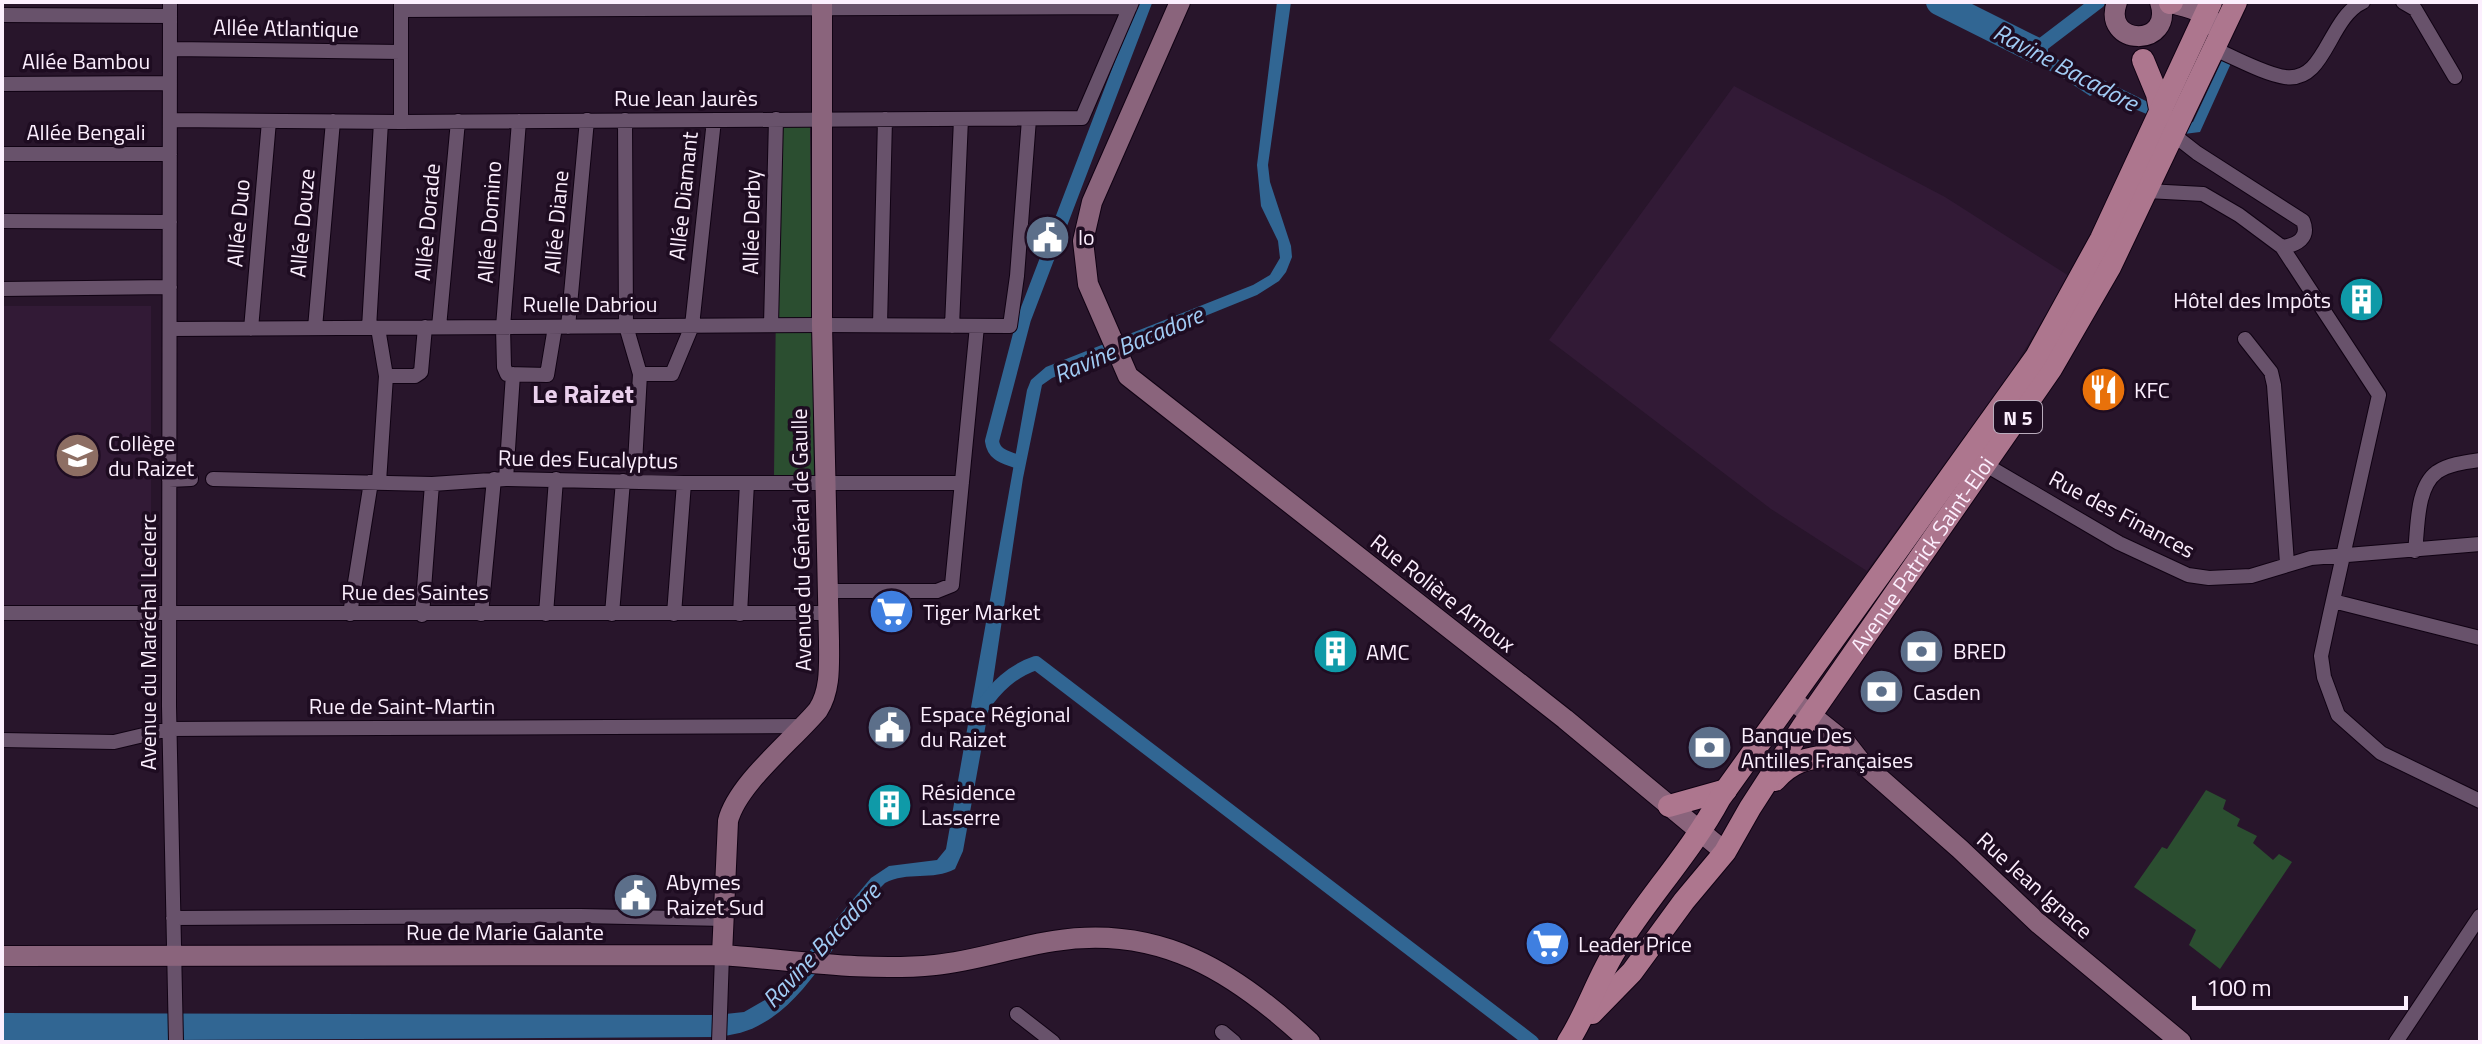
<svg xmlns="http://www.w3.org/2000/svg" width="2482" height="1044" viewBox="0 0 2482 1044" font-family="'Titillium Web',sans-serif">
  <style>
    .built { fill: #321a36 }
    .green { fill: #2b4e30 }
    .water { fill: #316693 }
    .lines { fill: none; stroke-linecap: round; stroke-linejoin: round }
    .canal { stroke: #316693; stroke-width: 14 }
    .river { stroke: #316693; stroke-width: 26 }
    .street-casing { stroke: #100213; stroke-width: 16 }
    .secondary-casing { stroke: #100213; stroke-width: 22 }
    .primary-casing { stroke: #100213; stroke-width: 24 }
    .street { stroke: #68526b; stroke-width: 14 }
    .secondary { stroke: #8a647c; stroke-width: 20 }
    .primary { stroke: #ad768e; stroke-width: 22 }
    .labels { text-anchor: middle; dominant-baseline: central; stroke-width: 7; stroke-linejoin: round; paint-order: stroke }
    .shield { fill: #1e0c21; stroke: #b9abbc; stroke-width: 2 }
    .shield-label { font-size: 20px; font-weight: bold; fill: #fceffe }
    .street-label { font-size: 22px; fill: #fceffe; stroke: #1e0c21 }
    .poi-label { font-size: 22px; fill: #fceffe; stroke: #1e0c21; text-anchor: start }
    .water-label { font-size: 24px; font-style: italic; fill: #a1ccf5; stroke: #1e0c21 }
    .quarter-label { font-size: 26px; font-weight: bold; fill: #ead0ed; stroke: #1e0c21 }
  </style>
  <rect width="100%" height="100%" fill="#28152b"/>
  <path class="built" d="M1734,86l211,111 124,79 -57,95 -145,200 -96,-62 -222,-169z
    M2,306h149v301l-149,-2z"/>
  <path class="green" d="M778,127h32l4,349h-40z
    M2206,790l20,10 -3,9 17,10 -3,7 20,10 -4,7 20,17 6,-6 13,8 -72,107 -31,-24 7,-15 -62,-43 28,-40 5,2z"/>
  <path class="water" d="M1277,2h14l-23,163 2,17 21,64 1,11 -6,15 -7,9 -22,14 -205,83 -10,7 -19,93 -33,223 -27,150 -8,18c-22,12 -48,2 -70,14 -43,40 -70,111 -122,140 -14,9 -30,12 -47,14l-714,4v-28l714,2 28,-3 28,-16 99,-118 18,-12 48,-6 9,-11 81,-459 4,-10 15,-13 207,-82 17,-10 10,-17 -2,-17 -17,-35 -4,-41z
    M2223,58l9,3 -32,71 -16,2 4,-11 5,-1z
    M2076,70l9,1 65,32 -1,12 -53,-22 -6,3 -21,-14z"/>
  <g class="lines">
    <path class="canal" d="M2086,83l-34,-19 -17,-14 63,-48
      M1018,462c-12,-5 -24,-6 -26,-21l32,-122 121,-317
      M982,707c14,-20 30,-36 54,-44l496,379"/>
    <path class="river" d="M1939,2l96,48"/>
    <defs>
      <path id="street" d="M170,2l-1,704 7,336
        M401,2v120
        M2403,2l12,7 40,68
        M401,10l729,-3
        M2,15l168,1
        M170,49l231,3
        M2214,49c20,8 50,25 71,28 41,6 43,-59 78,-75
        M2,84l168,-1
        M170,120l231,2 681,-4 50,-116
        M625,120l1,206 14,48 -6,107
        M519,121l-16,206 1,40 3,7 40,1 8,-48
        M2174,135l23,18 106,68c7,17 -6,24 -21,26
        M2,154h168
        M2147,191l56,3 36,21 43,32 97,148 -49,219 -9,42 3,21 14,38 43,38 99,48
        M2,221l168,1
        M2,289l168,-2
        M771,325l5,-206
        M880,325l5,-206
        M952,326l9,-207
        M439,327l19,-206
        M568,327l19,-207
        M315,328l18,-207
        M369,328l12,-206
        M378,328l8,48 -7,106
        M170,329l652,-4 188,1 7,-50 12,-157
        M251,329l18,-208
        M2245,339l26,33 3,13 13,178
        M640,374h32l20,-48 22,-206
        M386,376h29l6,-4 4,-45
        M1986,465l133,78 69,32 21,3 42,-2 60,-18 169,-14
        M213,479l219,5 74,-5 178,4h278
        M506,479l7,-105
        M169,480l22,-1
        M2415,551c3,-23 1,-64 22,-79 12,-8 29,-10 43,-12
        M827,591h110l15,-6 25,-259
        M2333,601l147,37
        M2,613h826
        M350,614l21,-132
        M481,614l13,-135
        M546,614l10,-135
        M612,614l11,-133
        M674,614l10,-131
        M740,614l7,-131
        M422,615l10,-131
        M2,740l112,2 55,-13 636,-3
        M173,918l407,-2 145,3
        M1017,1014l36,28
        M1222,1032l12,10
        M719,1042l3,-87
        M2396,1042l84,-126"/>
      <path id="secondary" d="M1180,2l-88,200 -9,39 5,43 40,92 437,343 160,133
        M2117,2c-16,45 58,46 43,0
        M2168,2c15,5 42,8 47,25
        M1791,699l55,44 14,18 100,88 78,74 143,119
        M722,955l6,-134c9,-37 65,-81 90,-111 13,-20 11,-46 11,-69l-7,-316v-323
        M2,956l720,-1c71,5 142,17 213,10 41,-4 79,-18 119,-24 106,-17 181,31 256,101"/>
      <g id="primary">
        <path d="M2170,3l2,-1"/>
        <path d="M2143,60l14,34 4,20"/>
        <path d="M1775,780c20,-22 36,-22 65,-26"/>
        <path d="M1669,806l57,-16"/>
        <path id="s1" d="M1592,1013l40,-41 52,-71 41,-49 25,-44 53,-82 248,-357 59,-102 126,-265"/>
        <path d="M1568,1042c19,-29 29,-63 48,-93 32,-52 75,-97 104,-151l316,-441 65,-118 110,-237"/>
      </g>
    </defs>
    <use href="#street" class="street-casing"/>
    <use href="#secondary" class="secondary-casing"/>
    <use href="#primary" class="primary-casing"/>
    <use href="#street" class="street"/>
    <use href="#secondary" class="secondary"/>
    <use href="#primary" class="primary"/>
  </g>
  <defs>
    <symbol id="civic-disc" viewBox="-11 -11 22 22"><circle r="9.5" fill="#5c6f8a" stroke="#1e0c21"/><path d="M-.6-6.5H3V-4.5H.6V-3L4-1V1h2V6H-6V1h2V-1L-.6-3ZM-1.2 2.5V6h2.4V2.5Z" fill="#fff"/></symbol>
    <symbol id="building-disc" viewBox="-11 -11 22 22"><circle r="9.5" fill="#0f9aa8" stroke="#1e0c21"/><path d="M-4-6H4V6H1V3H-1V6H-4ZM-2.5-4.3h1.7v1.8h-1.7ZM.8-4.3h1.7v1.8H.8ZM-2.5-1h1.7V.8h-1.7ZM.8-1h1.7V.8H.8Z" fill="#fff"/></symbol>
    <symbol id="restaurant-disc" viewBox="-11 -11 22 22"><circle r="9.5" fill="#e8710a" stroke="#1e0c21"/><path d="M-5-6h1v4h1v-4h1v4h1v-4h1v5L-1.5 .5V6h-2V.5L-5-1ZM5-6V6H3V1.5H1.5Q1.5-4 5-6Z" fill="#fff"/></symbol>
    <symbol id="school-disc" viewBox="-11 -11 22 22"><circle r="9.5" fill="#8d6e63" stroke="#1e0c21"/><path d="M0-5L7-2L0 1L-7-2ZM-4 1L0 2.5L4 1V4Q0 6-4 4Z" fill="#fff"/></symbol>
    <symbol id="supermarket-disc" viewBox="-11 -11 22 22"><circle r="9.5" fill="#3f7fe0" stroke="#1e0c21"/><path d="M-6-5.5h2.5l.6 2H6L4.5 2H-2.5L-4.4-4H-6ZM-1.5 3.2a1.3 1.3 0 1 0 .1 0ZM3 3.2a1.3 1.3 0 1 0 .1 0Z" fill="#fff"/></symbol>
    <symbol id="bank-disc" viewBox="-11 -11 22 22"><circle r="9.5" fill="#5c6f8a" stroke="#1e0c21"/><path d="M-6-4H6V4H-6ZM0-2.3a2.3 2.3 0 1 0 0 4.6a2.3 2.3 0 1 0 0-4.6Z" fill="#fff"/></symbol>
  </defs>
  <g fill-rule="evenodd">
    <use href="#civic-disc" x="1022" y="212" width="51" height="51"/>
    <use href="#building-disc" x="2336" y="274" width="51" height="51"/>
    <use href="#restaurant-disc" x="2078" y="364" width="51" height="51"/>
    <use href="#school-disc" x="52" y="430" width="51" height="51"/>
    <use href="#supermarket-disc" x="866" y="586" width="51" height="51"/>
    <use href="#bank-disc" x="1896" y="626" width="51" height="51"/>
    <use href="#building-disc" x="1310" y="626" width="51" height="51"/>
    <use href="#bank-disc" x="1856" y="666" width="51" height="51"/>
    <use href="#civic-disc" x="864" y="702" width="51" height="51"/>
    <use href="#bank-disc" x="1684" y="722" width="51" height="51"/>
    <use href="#building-disc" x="864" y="780" width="51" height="51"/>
    <use href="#civic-disc" x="610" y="870" width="51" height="51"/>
    <use href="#supermarket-disc" x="1522" y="918" width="51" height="51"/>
  </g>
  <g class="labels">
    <rect class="shield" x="1994" y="401" width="48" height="32" rx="6"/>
    <g class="shield-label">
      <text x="2018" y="417">N 5</text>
    </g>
    <g class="street-label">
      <text transform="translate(286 28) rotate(1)">Allée Atlantique</text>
      <text x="86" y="61">Allée Bambou</text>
      <text x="686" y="98">Rue Jean Jaurès</text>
      <text x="86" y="132">Allée Bengali</text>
      <text transform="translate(683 196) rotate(-84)">Allée Diamant</text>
      <text transform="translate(427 222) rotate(-85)">Allée Dorade</text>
      <text transform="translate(489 222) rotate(-86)">Allée Domino</text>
      <text transform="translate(556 222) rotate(-85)">Allée Diane</text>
      <text transform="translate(751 222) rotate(-89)">Allée Derby</text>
      <text transform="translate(238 223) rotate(-85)">Allée Duo</text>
      <text transform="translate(302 223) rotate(-85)">Allée Douze</text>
      <text x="590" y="304">Ruelle Dabriou</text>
      <text transform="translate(588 459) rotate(1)">Rue des Eucalyptus</text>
      <text transform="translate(2122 514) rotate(28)">Rue des Finances</text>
      <text transform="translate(801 540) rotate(-91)">Avenue du Général de Gaulle</text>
      <text stroke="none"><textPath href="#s1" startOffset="566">Avenue Patrick Saint-Eloi</textPath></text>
      <text x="415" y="592">Rue des Saintes</text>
      <text transform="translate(1443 593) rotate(38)">Rue Rolière Arnoux</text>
      <text transform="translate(148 642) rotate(-90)">Avenue du Maréchal Leclerc</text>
      <text x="402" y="706">Rue de Saint-Martin</text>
      <text transform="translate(2035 885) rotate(42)">Rue Jean Ignace</text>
      <text x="505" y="932">Rue de Marie Galante</text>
    </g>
    <g class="poi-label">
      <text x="1078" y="237">lo</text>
      <text x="2331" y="300" text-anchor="end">Hôtel des Impôts</text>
      <text x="2134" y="390">KFC</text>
      <text x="108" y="443">Collège<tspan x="108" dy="25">du Raizet</tspan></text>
      <text x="923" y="612">Tiger Market</text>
      <text x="1953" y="651">BRED</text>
      <text x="1366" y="652">AMC</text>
      <text x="1913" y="692">Casden</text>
      <text x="920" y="714">Espace Régional<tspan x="920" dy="25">du Raizet</tspan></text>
      <text x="1741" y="735">Banque Des<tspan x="1741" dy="25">Antilles Françaises</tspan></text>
      <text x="921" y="792">Résidence<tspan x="921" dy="25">Lasserre</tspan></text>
      <text x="666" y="882">Abymes<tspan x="666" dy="25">Raizet Sud</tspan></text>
      <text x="1578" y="944">Leader Price</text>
    </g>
    <g class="water-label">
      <text transform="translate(2066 67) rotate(28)">Ravine Bacadore</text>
      <text transform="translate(1128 344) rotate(-23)">Ravine Bacadore</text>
      <text transform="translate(821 945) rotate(-47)">Ravine Bacadore</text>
    </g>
    <g class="quarter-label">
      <text x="583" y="393">Le Raizet</text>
    </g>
  </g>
  <rect width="2482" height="1044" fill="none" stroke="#fceffe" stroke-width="8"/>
  <path d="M2194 996v12h212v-12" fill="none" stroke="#fceffe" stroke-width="4"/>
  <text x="2206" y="996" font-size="24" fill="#fceffe" stroke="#1e0c21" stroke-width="6" paint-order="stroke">100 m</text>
</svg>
